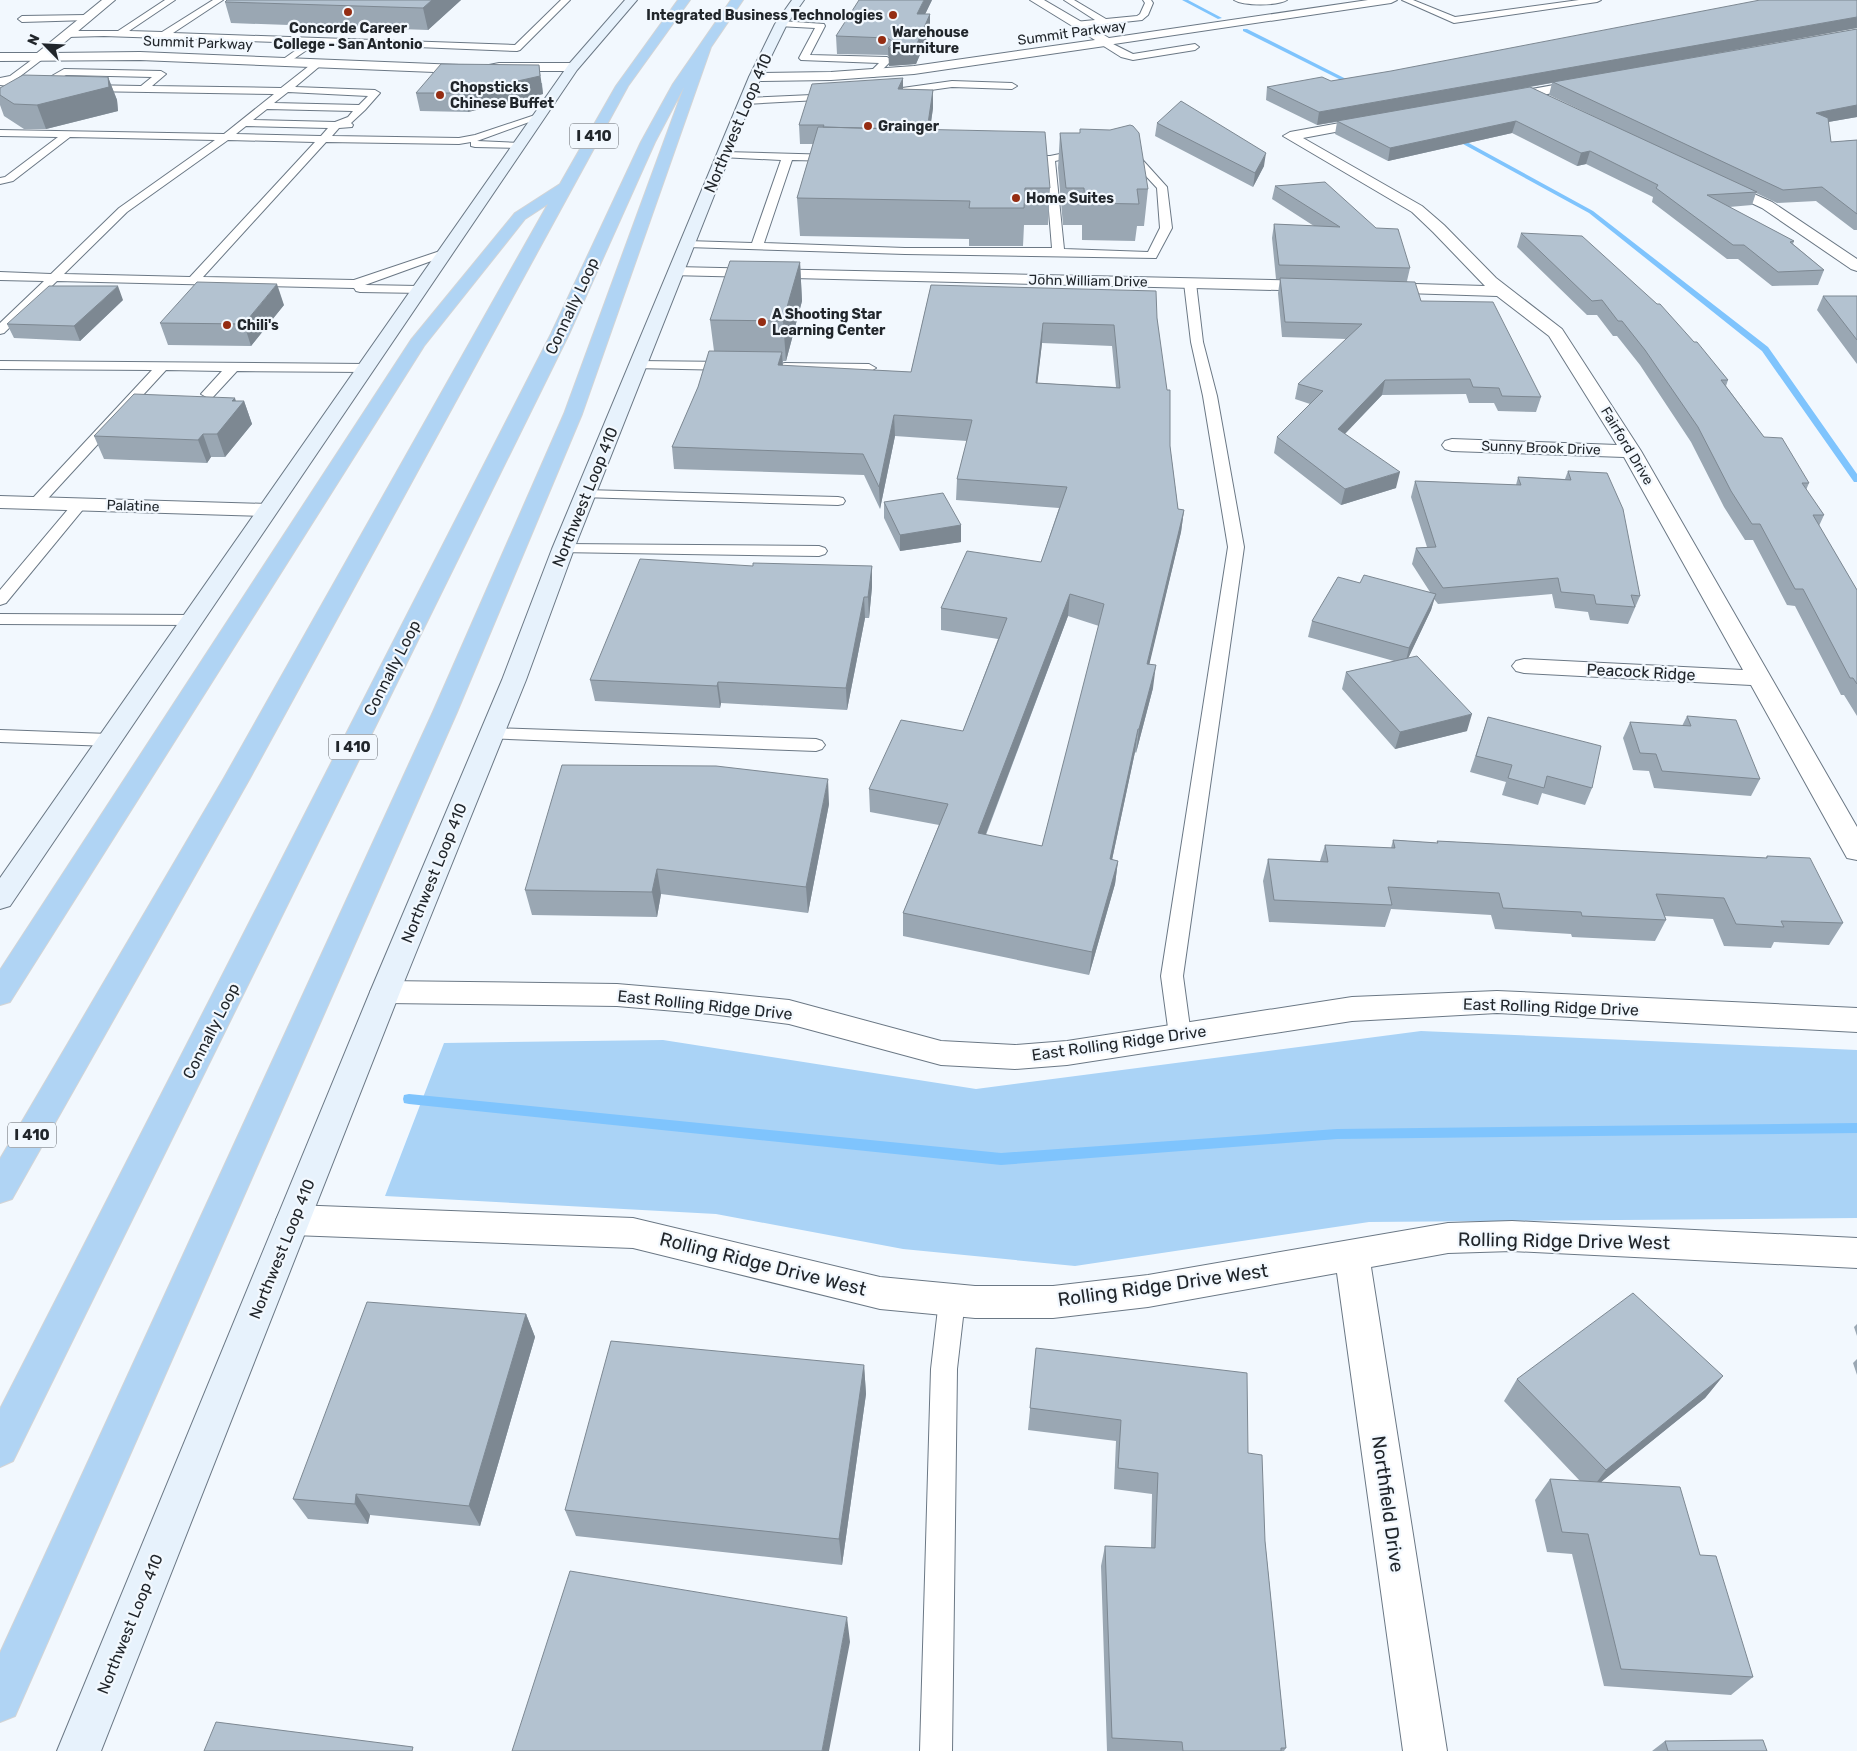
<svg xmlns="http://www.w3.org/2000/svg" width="1857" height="1751" viewBox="0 0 1857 1751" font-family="Rubik,sans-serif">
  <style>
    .green { fill: #aad3f6 }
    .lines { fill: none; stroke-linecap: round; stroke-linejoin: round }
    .stream { fill: #7fc4fd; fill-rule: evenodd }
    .lane-casing { stroke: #6b7885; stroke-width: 2 }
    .street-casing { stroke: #6b7885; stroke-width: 2 }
    .secondary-casing { stroke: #6b7885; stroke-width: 2 }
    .highway-casing { stroke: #d3d4d5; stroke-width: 2 }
    .lane { fill: #fff; fill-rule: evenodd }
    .street { fill: #fff; fill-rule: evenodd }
    .secondary { fill: #e7f2fc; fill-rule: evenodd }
    .highway { fill: #b0d4f4; fill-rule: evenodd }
    .wall { fill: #9aa7b3; fill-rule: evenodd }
    .shaded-wall { fill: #7d8892 }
    .building { fill: #b3c2d0; stroke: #7d8892; fill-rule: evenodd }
    .poi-dot { fill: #952d13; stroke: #f2f8fe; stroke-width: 2 }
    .labels { text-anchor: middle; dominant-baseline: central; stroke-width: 4.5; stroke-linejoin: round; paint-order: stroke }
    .far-poi-label { font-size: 14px; font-weight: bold; fill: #21262b; stroke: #f2f8fe; text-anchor: start }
    .far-street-label { font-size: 14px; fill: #21262b; stroke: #f2f8fe }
    .shield { fill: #f2f8fe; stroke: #60656a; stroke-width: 1 }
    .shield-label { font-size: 15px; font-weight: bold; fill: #21262b }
    .street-label { font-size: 16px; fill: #21262b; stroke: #f2f8fe }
    .near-street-label { font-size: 19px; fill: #21262b; stroke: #f2f8fe }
  </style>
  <rect width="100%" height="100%" fill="#f2f8fe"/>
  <path class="green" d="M1421,1031l436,19v168l-488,4 -294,44 -172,-17 -187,-35 -331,-18 59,-153 219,-3 313,49z"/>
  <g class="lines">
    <path class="stream" d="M1182,0h6l34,18 -4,1z
      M1243,29h4l111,56 -5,1 -110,-55z
      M1454,135l139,76 175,136 89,127v8h-3l-92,-131 -173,-138 -137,-75z
      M409,1094l592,59 336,-24 520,-6v10l-520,6 -336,26 -592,-61 -5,-1 -1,-4 1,-4z"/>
    <defs>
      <path id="lane" d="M165,0h10l-46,31 33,1 51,-32h10l-50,33 342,12 46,-45h9l-50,50 -3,1 -200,-8 -32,22 -5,-3 2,-2 24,-17 -202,-7 -37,1 -4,-3 4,-3h51z
        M1064,0h10l32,19 31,-3 3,-2 5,-11 -2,-3h8l2,3 -5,12 -6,5 -64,7 -4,-3 1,-2 20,-2z
        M1234,0h53c-9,6 -44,6 -53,0z
        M1402,0h11l42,17 124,-17h22l-4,2 -143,21z
        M86,15l3,1v4l-67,2 -4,-3 4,-3z
        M781,21l43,3 1,2 -15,29 77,2 5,3 -16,16 -3,1 -5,-3 11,-11 -78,-3 -2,-2 16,-30 -37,-2 -1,-2z
        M1105,40l28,14 62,-10 4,3 -4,3 -62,10 -12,-3 -19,-12v-4z
        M41,53l3,1v4l-30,23 22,4 28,-16 97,2 5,3 -14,12 129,2 33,-26h6v4l-25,21 80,3 5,3 -15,17 -14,13 2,2 -1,2 -13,1 -7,8 127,2 16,-3 63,-21 5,3 -66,24 45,2v4l-4,1 -43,-1 -4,-1v-4l-12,2 -133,-2 -123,135 151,3 86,-29h8l2,2 -2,2 -83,30 53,1 6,4 -2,3 -62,-1 -4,-1 -2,-3 -297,-7 -53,52 -4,1v-11l44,-42 -44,-1v-8l51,2 68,-66 96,-68 -145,-3 -57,44 -13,3v-6l5,-1 53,-40 -58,-1v-6l224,4 50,-40 -189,-3 -5,-3 5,-3 56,1 11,-9 -86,-2 -27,15 -39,-5v-7l10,-2zM288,92l80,4 -9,9 -85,-2zM267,109l86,2 -5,6 -13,5 -82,-2zM246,126l82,2 -7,8 -85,-2zM228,140l87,2 -125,135 -126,-3 63,-62z
        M952,81l60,2 5,3 -5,3 -60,-2 -64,9 -5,-3 5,-3z
        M834,94l5,3 -2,2 -91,5 -5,-3 5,-3z
        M1084,149l5,3 -1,2 -33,7 9,88 84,3 12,-24 -3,-40 -26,-28 -13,-3 -1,-2 5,-3 17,4 28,31 5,41 -16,30 -251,-4 -218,-7 -6,-3 6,-3 65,2 29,-83 -60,-3 -1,-2 5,-3 110,3 5,3 -5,3 -43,-1 -28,83 141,5h147l-7,-86h-24l-5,-3 5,-3h29z
        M1190,279l6,4 7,59 14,54 27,151 -61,429 8,59 -3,6 -8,3 -8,-3 -3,-6 -8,-59 67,-429 -25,-151 -12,-54 -7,-59z
        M0,361l365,3 7,4 -7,4 -128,-1 -24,26 -5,1 -7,-4 21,-23 -56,-1 -125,136h-10l-3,-3 3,-3 121,-130 -152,-1z
        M638,361l93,1 7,4 -7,4 -98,-2 -2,-3 2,-3z
        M785,363l84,1 7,4 -7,4 -89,-2 -2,-3 2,-3z
        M586,490l252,7 5,1 2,3 -2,3 -5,1 -257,-8 -2,-3 2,-3z
        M80,499l5,2 3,3 -3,3 -79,96 -6,2v-15l75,-89z
        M563,544l256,2 6,2 2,3 -2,3 -6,2 -262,-4 -2,-3 2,-3z
        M0,614l191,1 6,1 2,4 -2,4 -6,1 -191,-1z
        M491,728l325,11 6,2 3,4 -3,4 -6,2 -331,-13 -3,-4 3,-4z
        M0,730l109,4 6,2 3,4 -3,4 -6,2 -109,-4z
        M952,1288l9,4 4,8 -8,69 -5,382h-32l11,-382 8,-69 4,-8z"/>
      <path id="street" d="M102,0h13l-63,53 88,-1 344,14 15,-3h74l6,4 -6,4h-74l-15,3 -344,-14 -140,1v-8h37z
        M1030,0h14l65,38 259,-38h29l-6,3 -277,41 -5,3 -4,-1 -191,28 -83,6 -76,1 -6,-4 6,-4 76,-1 83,-6 181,-26z
        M1587,79l6,4 -1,3 -88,16 -7,-4 7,-4z
        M1373,117l5,1 2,3 -2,3 -75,14 119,68 22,19 52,53 66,51 79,122 216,376v33l-10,-2 -96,-173 -227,-12 -8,-2 -4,-5 4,-5 8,-2 219,11 -119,-213 -172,-6 -7,-2 -3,-4 3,-4 7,-2 165,6 -68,-109 -52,-40 -123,-4 -2,-4 2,-4 6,-1 105,3 -52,-54 -21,-20 -129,-76 7,-4z
        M1720,179l52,23 85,57v12l-6,-2 -89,-61 -47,-22 -2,-3 2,-3z
        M676,267l641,14 6,1 2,4 -2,4 -6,1 -647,-16 -2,-3 2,-3z
        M0,496l267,8 7,2 3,4 -3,4 -7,2 -267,-8z
        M385,981l232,3 94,8 78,8 152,41 74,4 52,-4 285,-44 145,-6 360,17v24l-360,-19 -145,8 -285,44 -52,4 -74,-4 -152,-41 -78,-10 -94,-8 -232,-3 -10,-3 -5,-8 5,-8z
        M293,1205l340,13 247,59 95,9h78l95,-11 300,-52 64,-2 345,17v30l-345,-17 -64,2 -77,14 76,484h-44l-66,-478 -189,34 -95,11h-78l-95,-9 -247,-61 -340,-13 -12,-5 -5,-10 5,-10z"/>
      <path id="secondary" d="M625,0h12l-60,70 -567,836 -10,3v-31l569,-814z
        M792,0h12l-17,24 -26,53 -187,472 -48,131 -126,312 -299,759h-44l313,-759 132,-312 50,-131 197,-472 26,-53z"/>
      <path id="highway" d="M678,0h12l-62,86 -378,692 -238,421 -12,4v-44l224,-381 324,-574 -23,15 -101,127 -414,656 -10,3v-35l411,-630 104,-127 45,-29 56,-98z
        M731,0h12l-32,47 -129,367 -125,298 -442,1004 -15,6v-69l433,-941 131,-298 120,-327 -29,55 -86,192 -556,1127 -13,6v-58l551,-1075 90,-192 32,-58z"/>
    </defs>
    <use href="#lane" class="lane-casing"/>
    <use href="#street" class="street-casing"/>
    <use href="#secondary" class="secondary-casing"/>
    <use href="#highway" class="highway-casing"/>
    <use href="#lane" class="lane"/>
    <use href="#street" class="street"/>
    <use href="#secondary" class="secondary"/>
    <use href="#highway" class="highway"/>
  </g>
  <path class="wall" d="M461,0l-33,30 -197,-7 -6,-21z
    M932,0l-7,14h5v17l-14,33 -27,2v-10l-2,-1 -50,-1 -1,-18z
    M1857,0v28l-178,32 178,-31v88l-29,5 3,20 26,-2v90h-3l-38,-29 -39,2 -21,-10 -4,12 -23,2 65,34 -1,3 31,26 -6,15 -46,1 -34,-27h-11l-75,-57 1,-5 -67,-33 -9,2 -65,-33 -124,28 -53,-27 2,-12 -20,3 -51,-25 1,-13 64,-6zM1552,83l-3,12 57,27 -76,-35z
    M108,77l9,23 1,11 -72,18h-22l-20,-13 -4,-11v-17z
    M542,83l1,11 -75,18 -48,-1 -4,-18z
    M903,89l30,1v18l-3,22 120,58 -2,37h-24l-1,21h-54v-7l-169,-3 -3,-38 16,-54h-13l-1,-19z
    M1157,123l107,43 -11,21 -98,-51z
    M1080,129l68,60 -4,37h-7l-2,15 -53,-1v-15h-19l-5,-57 2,-35h20z
    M1275,186l135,82 -3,13 14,20 120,96 -5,15 -38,-1 -4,-8h-25l-3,-9 -84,1 -37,39 51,54 -55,17 -67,-52 3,-16 33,-33 -15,-5 3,-15 49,-45 -65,-2 -4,-44 2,-14h-4l-4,-41 2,-14 40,2 -42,-27z
    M1521,233l173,109 34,38 -2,6 38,51 45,46 -3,7 18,25 -5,11 38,64v126l-13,-21h-3l-46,-89 -8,-1 -34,-65h-8l-21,-33 -33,-65 -51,-77 -23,-29h-4l-16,-21h-10l-70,-68z
    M800,262l2,39 -16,60h-3v5l128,6 20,-87 226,33 13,128 8,63 6,1 -3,22 -32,132 4,24 -17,65 -1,-1 -23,108 6,1 -3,23 -26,91 -186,-39v-23l36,-88 -69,-13 -1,-23 94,-58 35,-92 -57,-9v-22l100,-46 18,-54 -103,-8 1,-21 10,-38 -72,-5 -15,73 -16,-34 -190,-6 -2,-22 42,-96 -4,-31zM1042,343l70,3 4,41 -79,-4zM1068,616l31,10 -57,220 -56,-11z
    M1823,296h34v68l-40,-54z
    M123,300l-43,41 -66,-3 -7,-14z
    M284,305l-33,41 -83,-1 -8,-22z
    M236,401h8l8,23 -27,33h-14l-4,6 -103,-4 -10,-23z
    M1568,471l72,125 -12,28 -38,-4 -2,-8 -33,-4 -3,-14 -114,10 -4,-5 -3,11 -23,48 59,73 -72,18 -53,-60 4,-17 48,-11 -86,-24 4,-16 48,-38 70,9 -18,-28 4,-16 11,-1 -16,-50 4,-16 101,4 2,-8 47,2z
    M884,502l77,23v17l-61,9 -16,-33z
    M753,566h119v21l-3,31h-4l-18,92 -126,-7 -1,5 -125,-7 -5,-21z
    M1687,716l73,63 -9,17 -97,-8 -5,-17 -16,-1 -10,-32 7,-16 52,4z
    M1488,717l104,71 -7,17 -43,-12 -4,12 -36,-10 4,-13 -36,-10z
    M829,804l-21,109 -147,-19 -4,23 -125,-2 -7,-25z
    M1393,840l44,3v-2l329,17 1,-2 76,67 -14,22 -55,-3 -3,6 -47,-2 -11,-27 -48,-3 1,4 -11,21 -83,-4 -1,-3 -76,-5 -4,-14 -100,-6 -6,18 -116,-5 -6,-41 5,-22 52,2 5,-16 66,3z
    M526,1314l9,23 -55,189 -110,-11 -2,9 -60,-5 -15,-20z
    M1857,1324v12l-3,-9z
    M1036,1348l212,105 17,88 21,207 -2,3h-177l-6,-185 4,-20 46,2 1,-54 -38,-5 2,-48 -88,-11z
    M1857,1359v16l-4,-12z
    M864,1365l2,29 -24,171 -266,-29 -11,-26z
    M1723,1376l-18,22 -104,84 99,73 53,122 -22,18 -127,-9 -32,-132 -25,-2 -12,-52 15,-21 30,2 -76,-80 13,-22z
    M1665,1741l102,10h-115z"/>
  <path class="shaded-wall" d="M432,0h29l-33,30 -5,-22z
    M924,0h8l-15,31v-17z
    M930,14v17l-14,33 -27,2 -1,-18z
    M1857,17v11l-540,97 2,-13z
    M539,65l4,29 -75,18 -4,-19z
    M108,77l9,23 1,11 -72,18 -9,-24z
    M903,78v18l-5,-7z
    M933,90v18l-7,47v-19z
    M1857,105v12l-46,8 5,-12z
    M1516,121l-4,12 -124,28 2,-13z
    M1590,151l-4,13 -9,2 4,-13z
    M1266,153l-2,13 -11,21 2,-14z
    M800,262l2,39 -16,60 -3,-40z
    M277,284l7,21 -33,41 -7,-22z
    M118,286l5,14 -43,41 -6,-15z
    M1043,323l-1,20 -7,61 1,-21z
    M782,352l1,20 -5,-7z
    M1385,380l-3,15 -47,49 3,-15z
    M235,398l3,10 6,-7 8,23 -27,33 -8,-23 15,-33z
    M894,415l1,21 -15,73 -1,-22z
    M203,434l8,23 -4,6 -9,-23z
    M1400,472l-4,16 -55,17 4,-16z
    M1184,510l-3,22 -37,155 3,-23z
    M961,525v17l-61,9v-16z
    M872,566v21l-3,31 -1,-21z
    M1070,594l-2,22 -91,241 1,-24z
    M1436,594l-5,16 -26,55 4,-17z
    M864,597l1,21 -18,92 -1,-22z
    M1156,665l-3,23 -17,65 3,-24z
    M718,682l3,21 -1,5 -3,-22z
    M1472,714l-5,17 -72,18 5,-17z
    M1138,729l-3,23 -28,131 3,-24z
    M828,779l1,25 -21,109 -2,-26z
    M1118,861l-3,23 -26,91 3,-23z
    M657,869l4,25 -4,23 -5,-25z
    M526,1314l9,23 -55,189 -11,-20z
    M864,1365l2,29 -24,171 -3,-26z
    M1723,1376l-18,22 -115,93 16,-21z
    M356,1494l14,21 -2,9 -13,-20z
    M847,1617l3,25 -21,109h-7z"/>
  <path class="building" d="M227,0h205l-9,8 -198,-6z
    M859,0h65l-7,14h13l-14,32 -28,2 6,-6 -7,-4 -51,-2z
    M1760,0h97v17l-538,95 -52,-25 55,-10 9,4 60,-10z
    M1857,29v76l-41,8 12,5 3,24 26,-2v74l-35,-27 -39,3 -230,-108z
    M441,64l98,1 1,11 -76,17h-48z
    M23,75l85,2 1,10 -72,18 -23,-1 -14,-9v-7z
    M903,78l-5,11 35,1 -6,40 -104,-3 1,-2h-25l13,-41z
    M1530,87l227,105 -50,3 87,46 -4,1 34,28 -46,2 -34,-27h-11l-77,-57 2,-3 -68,-34 -9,2 -65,-32 -126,27 -53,-27z
    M1181,101l85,52 -11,20 -98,-50z
    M1130,125l3,1 6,7 9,56h-11l2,15 -54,-1 -1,-15h-18l-6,-55h20v-4l30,1z
    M818,127l227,5 5,56h-25l-1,20h-55l1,-7 -173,-3z
    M1325,182l51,46 22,1 12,39 -131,-3 -5,-41 66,3 -65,-41z
    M1521,233l61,3 75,68h3l34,38h3l31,38h-7l43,57 18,1 27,45h-7l22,32h-11l44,75v94l-4,-6h-3l-47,-89h-8l-35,-65h-8l-21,-33 -33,-64 -53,-77 -23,-29h-4l-16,-21 -10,1z
    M730,261l70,1 -17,59 -73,-1z
    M1280,278l135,4 6,19 72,1 48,95 -39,-1 -3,-8 -26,-1 -3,-8 -85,1 -47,49 62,43 -55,17 -68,-52 46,-46 -25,-7 64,-60 -77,-2z
    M197,282l80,2 -33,40 -84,-1z
    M931,285l225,6 1,27 10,72h3v56l8,63 6,1 -37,154 9,1 -17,64h-1l-28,130 8,2 -26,91 -189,-39 45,-109 -79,-15 32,-69 62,11 44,-113 -66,-10 26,-57 74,11 26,-75 -110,-8 15,-59 -78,-5 -15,72 -16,-33 -191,-7 26,-60 11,-36 73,1 -4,13 133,7zM1043,323l71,2 6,63 -84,-5zM1070,594l34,10 -62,242 -64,-13z
    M49,286h69l-44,40 -67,-2z
    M1823,296h34v44z
    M134,394l101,4 -3,3h12l-27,33h-14l-5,6 -104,-4z
    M1568,471l39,2 16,36 17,87 -9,-1 4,12 -39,-3 -2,-9 -33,-3 -3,-14 -115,10 -27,-40 20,-1 -21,-66 106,4 -3,-8 53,3z
    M943,493l18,32 -61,10 -16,-33z
    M640,559l113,7v-3l119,3 -4,31h-4l-18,91 -128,-6 -1,4 -127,-6z
    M1364,575l72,19 -27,54 -97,-27 26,-44 22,6z
    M1417,656l55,58 -72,18 -54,-60z
    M1687,716l49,4 24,59 -98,-8 -6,-17 -16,-1 -10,-31 61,4z
    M1488,717l113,29 -9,42 -45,-12 -3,12 -36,-10 4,-13 -36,-9z
    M562,765l154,1 112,13 -22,108 -149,-18 -5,23 -127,-2z
    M1393,840l45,3 -1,-2 330,17v-2l43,2 33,65 -62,-2 3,6 -48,-3 -12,-26 -68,-4 10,26 -84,-4 -1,-4 -78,-4 -4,-15 -111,-6 4,18 -118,-5 -6,-41 60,3 -3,-17 70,3z
    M1633,1293l90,83 -117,94 -89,-91z
    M367,1302l159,12 -57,192 -113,-12 -1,10 -62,-5z
    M611,1341l253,24 -25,174 -274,-29z
    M1036,1348l211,25 1,80 14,2 3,86 21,207h-5v3h-98l-1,-9 -70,-4 -7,-192 50,2 3,-75 -40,-5 3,-48 -91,-12z
    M1550,1479l130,8 20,68 16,1 37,121 -132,-8 -33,-135 -26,-2z
    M570,1571l277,46 -25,134h-310z
    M216,1722l197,25 -1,4h-208z
    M1763,1740l4,11h-99l-3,-10z"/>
  <g class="poi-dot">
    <circle cx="348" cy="12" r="5"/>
    <circle cx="893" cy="15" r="5"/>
    <circle cx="882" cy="40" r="5"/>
    <circle cx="440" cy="95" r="5"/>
    <circle cx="868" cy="126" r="5"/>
    <circle cx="1016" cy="198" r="5"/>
    <circle cx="762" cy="322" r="5"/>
    <circle cx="227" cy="325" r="5"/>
  </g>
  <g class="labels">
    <g class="far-poi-label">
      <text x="883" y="15" text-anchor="end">Integrated Business Technologies</text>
      <text x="348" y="28" text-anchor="middle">Concorde Career<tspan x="348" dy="16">College - San Antonio</tspan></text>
      <text x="892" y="32">Warehouse<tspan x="892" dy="16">Furniture</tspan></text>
      <text x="450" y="87">Chopsticks<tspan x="450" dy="16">Chinese Buffet</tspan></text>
      <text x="878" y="126">Grainger</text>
      <text x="1026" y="198">Home Suites</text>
      <text x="772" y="314">A Shooting Star<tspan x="772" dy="16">Learning Center</tspan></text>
      <text x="237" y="325">Chili's</text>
    </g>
    <g class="far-street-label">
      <text transform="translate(1072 33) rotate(-8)">Summit Parkway</text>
      <text transform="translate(198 43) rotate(2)">Summit Parkway</text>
      <text transform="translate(1088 281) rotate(1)">John William Drive</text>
      <text transform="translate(1627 446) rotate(59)">Fairford Drive</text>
      <text transform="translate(1541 448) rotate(2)">Sunny Brook Drive</text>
      <text transform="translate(133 506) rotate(2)">Palatine</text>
    </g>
    <g class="shield">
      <rect x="570" y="123.5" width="48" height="25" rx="4"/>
      <rect x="329" y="734.5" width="48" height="25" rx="4"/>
      <rect x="8" y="1122.5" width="48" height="25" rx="4"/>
    </g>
    <g class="shield-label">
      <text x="594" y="136">I 410</text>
      <text x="353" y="747">I 410</text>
      <text x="32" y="1135">I 410</text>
    </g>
    <g class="street-label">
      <text transform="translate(738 123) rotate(-67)">Northwest Loop 410</text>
      <text transform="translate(572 306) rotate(-65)">Connally Loop</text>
      <text transform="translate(585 497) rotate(-68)">Northwest Loop 410</text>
      <text transform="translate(392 668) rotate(-63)">Connally Loop</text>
      <text transform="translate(1641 672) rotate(3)">Peacock Ridge</text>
      <text transform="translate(434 873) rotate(-68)">Northwest Loop 410</text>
      <text transform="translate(705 1005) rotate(6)">East Rolling Ridge Drive</text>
      <text transform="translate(1551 1007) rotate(2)">East Rolling Ridge Drive</text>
      <text transform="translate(211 1031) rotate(-63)">Connally Loop</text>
      <text transform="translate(1119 1043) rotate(-8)">East Rolling Ridge Drive</text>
      <text transform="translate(282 1249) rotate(-68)">Northwest Loop 410</text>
      <text transform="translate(130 1624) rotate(-68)">Northwest Loop 410</text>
    </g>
    <g class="near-street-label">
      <text transform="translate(1564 1241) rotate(1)">Rolling Ridge Drive West</text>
      <text transform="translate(763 1264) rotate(14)">Rolling Ridge Drive West</text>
      <text transform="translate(1163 1285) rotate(-8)">Rolling Ridge Drive West</text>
      <text transform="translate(1388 1504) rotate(82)">Northfield Drive</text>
    </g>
  </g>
  <g transform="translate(45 45) rotate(294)" stroke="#f2f8fe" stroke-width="4" paint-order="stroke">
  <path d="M0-4L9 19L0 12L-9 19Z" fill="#21262b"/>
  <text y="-8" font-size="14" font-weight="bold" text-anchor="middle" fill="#21262b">N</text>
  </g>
</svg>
